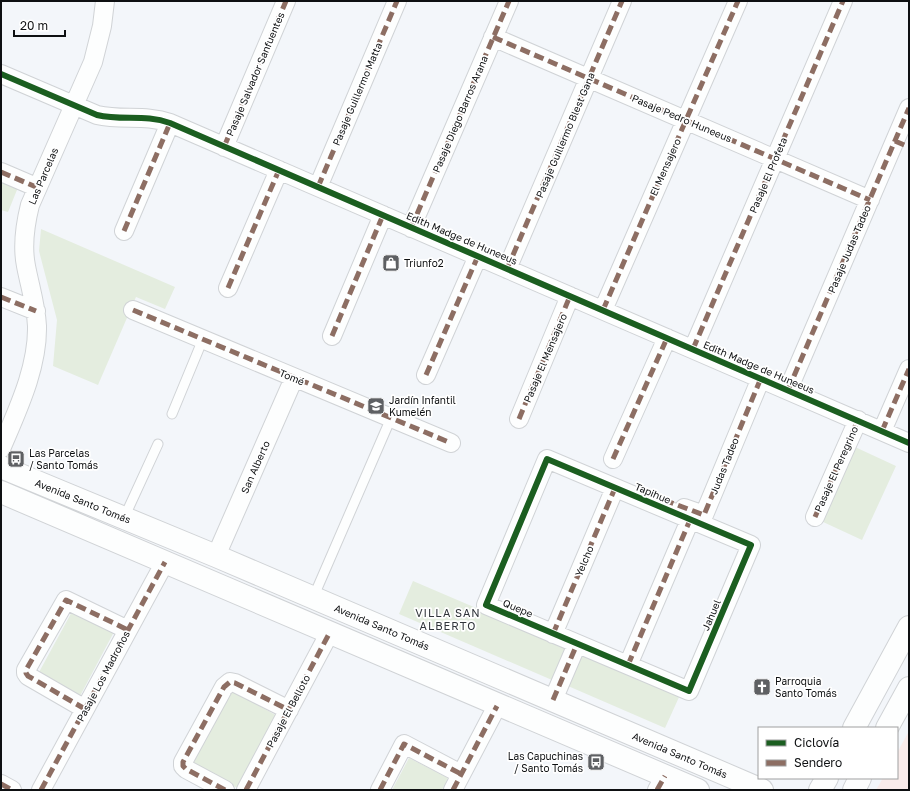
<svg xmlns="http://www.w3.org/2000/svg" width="910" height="791" viewBox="0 0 910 791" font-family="'Golos Text',sans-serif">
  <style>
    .education { fill: #f9eceb }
    .green { fill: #e4eddf }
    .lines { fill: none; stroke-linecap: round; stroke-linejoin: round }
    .lane-casing { stroke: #d0d3d6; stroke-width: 11 }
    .street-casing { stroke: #d0d3d6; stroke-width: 20 }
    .secondary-casing { stroke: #d0d3d6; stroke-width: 24 }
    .lane { stroke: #fdfefe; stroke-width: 9 }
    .street { stroke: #fdfefe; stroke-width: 18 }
    .secondary { stroke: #fdfefe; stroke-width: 22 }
    .quiet { stroke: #8d6e63; stroke-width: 5; stroke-dasharray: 10 5; stroke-linecap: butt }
    .cycleway-casing { stroke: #fff; stroke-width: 8 }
    .cycleway { stroke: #1b5e20; stroke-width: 6 }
    .labels { text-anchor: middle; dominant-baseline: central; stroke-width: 3.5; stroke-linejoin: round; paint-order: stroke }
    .street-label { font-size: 10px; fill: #0e1012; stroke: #fff }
    .poi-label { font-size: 10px; fill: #0e1012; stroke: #fff; text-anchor: start }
    .neighbourhood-label { font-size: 11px; letter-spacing: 1px; fill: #30343a; stroke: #fff }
  </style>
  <rect width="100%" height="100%" fill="#f3f6fa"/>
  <path class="education" d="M909,731v59h-33l7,-12h14v-25z"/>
  <path class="green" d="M1,177l18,8 -11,27 -7,-2z
    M41,229l134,58 -10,22 -29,-12 -38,88 -45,-19 4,-46 -18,-69z
    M855,447l41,19 -34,74 -41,-19z
    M413,581l154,66 -15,33 -153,-66z
    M74,608l41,22 -35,66 -42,-22z
    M583,653l97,42 -15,33 -97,-42z
    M229,689l52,29 -40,72 -52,-28z
    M409,758l39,20 -6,12h-50z"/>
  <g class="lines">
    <defs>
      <path id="lane" d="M172,414l31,-75
        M124,518l34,-74
        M313,598l78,-180"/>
      <path id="street" d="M493,37l377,163
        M1,74l96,41c25,6 48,-1 73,8l739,320
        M224,147l62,-146
        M1,172l35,15
        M318,187l79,-186
        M411,228l98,-227
        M124,231l46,-108
        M507,269l115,-268
        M228,288l51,-118
        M1,297l35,14
        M133,310l318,133
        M603,310l135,-309
        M332,336l51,-121
        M693,349l150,-348
        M426,375l52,-119
        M788,390l121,-282
        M519,419l51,-123
        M882,431l27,-62
        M1,449c16,-38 37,-81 36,-123 -1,-21 -7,-39 -11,-60 -4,-20 -1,-41 4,-61l63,-143 9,-36 3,-25
        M547,459l204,86 -62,146 -203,-86z
        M613,459l54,-121
        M684,508l20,7 57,-137
        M815,517l43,-97
        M216,556l78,-178
        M553,634l62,-146
        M628,665l62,-145
        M553,700l24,-56
        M85,709l-57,-33 -2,-3v-3l40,-70 62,30
        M1,784l11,6
        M41,790l124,-228
        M225,790l-39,-21 -3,-3v-4l41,-75 6,-5 5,1 54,27
        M246,790l84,-158
        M380,790l24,-46 57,30
        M453,790l44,-84
        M657,790l8,-14"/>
      <path id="secondary" d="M1,467l215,89 546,234
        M1,492l697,298
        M854,728l55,-101
        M887,728l22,-40
        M820,790l7,-12
        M854,790l6,-12"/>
    </defs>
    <use href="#lane" class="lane-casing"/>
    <use href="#street" class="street-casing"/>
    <use href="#secondary" class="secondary-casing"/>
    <use href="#lane" class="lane"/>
    <use href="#street" class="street"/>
    <use href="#secondary" class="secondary"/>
    <path class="quiet" d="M493,37l377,163
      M895,141l14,6
      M224,147l62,-146
      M1,172l35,15
      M318,187l79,-186
      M411,228l98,-227
      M124,231l46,-108
      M507,269l115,-268
      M228,288l51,-118
      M1,297l35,14
      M133,310l318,133
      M603,310l135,-309
      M332,336l51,-121
      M693,349l150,-348
      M426,375l52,-119
      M788,390l121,-282
      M519,419l51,-123
      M882,431l27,-62
      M613,459l54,-121
      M664,500l40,15 57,-137
      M815,517l43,-97
      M553,634l62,-146
      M628,665l62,-145
      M553,700l24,-56
      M85,709l-57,-33 -2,-3v-3l40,-70 62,30
      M1,784l11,6
      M41,790l124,-228
      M225,790l-39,-21 -3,-3v-4l41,-75 6,-5 5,1 54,27
      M246,790l84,-158
      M380,790l24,-46 57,30
      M453,790l44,-84
      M657,790l8,-14"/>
    <defs>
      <path id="cycleway" d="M1,74l96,41c25,6 48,-1 73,8l739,320
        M547,459l204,86 -62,146 -203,-86z"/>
    </defs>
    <use href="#cycleway" class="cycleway-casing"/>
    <use href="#cycleway" class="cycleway"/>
  </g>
  <defs>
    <symbol id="shop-square" viewBox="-11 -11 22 22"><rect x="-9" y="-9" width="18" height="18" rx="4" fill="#5e6063" stroke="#fff"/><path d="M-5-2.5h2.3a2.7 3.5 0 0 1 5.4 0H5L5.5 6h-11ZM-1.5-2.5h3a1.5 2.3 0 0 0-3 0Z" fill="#fff"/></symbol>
    <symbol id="school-square" viewBox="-11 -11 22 22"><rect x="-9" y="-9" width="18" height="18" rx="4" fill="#5e6063" stroke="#fff"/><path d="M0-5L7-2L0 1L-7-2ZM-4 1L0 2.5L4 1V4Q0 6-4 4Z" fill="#fff"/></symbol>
    <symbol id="bus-square" viewBox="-11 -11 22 22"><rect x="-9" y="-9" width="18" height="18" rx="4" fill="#5e6063" stroke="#fff"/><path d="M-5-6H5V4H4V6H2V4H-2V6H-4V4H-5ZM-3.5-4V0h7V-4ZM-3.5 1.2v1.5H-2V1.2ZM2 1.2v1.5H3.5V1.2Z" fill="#fff"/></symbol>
    <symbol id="church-square" viewBox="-11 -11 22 22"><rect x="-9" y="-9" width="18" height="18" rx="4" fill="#5e6063" stroke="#fff"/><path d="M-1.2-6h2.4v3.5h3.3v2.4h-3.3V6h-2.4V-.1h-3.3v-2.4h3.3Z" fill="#fff"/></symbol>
  </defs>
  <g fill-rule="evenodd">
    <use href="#shop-square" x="381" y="253" width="20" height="20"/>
    <use href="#school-square" x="366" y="396" width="20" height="20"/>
    <use href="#bus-square" x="6" y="449" width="20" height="20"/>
    <use href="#church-square" x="752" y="677" width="20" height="20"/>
    <use href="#bus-square" x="586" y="752" width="20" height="20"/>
  </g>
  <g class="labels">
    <g class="street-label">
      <text transform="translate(255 74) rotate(-67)">Pasaje Salvador Sanfuentes</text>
      <text transform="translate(357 94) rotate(-67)">Pasaje Guillermo Matta</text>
      <text transform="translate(460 114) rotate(-67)">Pasaje Diego Barros Arana</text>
      <text transform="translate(682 118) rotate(23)">Pasaje Pedro Huneeus</text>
      <text transform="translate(565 135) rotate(-67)">Pasaje Guillermo Blest Gana</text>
      <text transform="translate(665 167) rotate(-66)">El Mensajero</text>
      <text transform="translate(768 175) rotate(-67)">Pasaje El Profeta</text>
      <text transform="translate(43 176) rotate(-67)">Las Parcelas</text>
      <text transform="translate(462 238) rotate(23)">Edith Madge de Huneeus</text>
      <text transform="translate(849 249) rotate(-67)">Pasaje Judas Tadeo</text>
      <text transform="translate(545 358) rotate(-67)">Pasaje El Mensajero</text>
      <text transform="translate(759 367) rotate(23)">Edith Madge de Huneeus</text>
      <text transform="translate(292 377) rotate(23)">Tomé</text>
      <text transform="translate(724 466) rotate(-68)">Judas Tadeo</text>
      <text transform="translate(255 467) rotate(-66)">San Alberto</text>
      <text transform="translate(836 469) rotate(-66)">Pasaje El Peregrino</text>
      <text transform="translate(653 493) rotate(23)">Tapihue</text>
      <text transform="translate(83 501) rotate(22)">Avenida Santo Tomás</text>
      <text transform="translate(584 561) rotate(-67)">Yelcho</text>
      <text transform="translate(518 608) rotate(23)">Quepe</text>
      <text transform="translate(711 615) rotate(-67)">Jahuel</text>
      <text transform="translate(382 627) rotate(23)">Avenida Santo Tomás</text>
      <text transform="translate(103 676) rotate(-62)">Pasaje Los Madroños</text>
      <text transform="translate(288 711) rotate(-62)">Pasaje El Belloto</text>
      <text transform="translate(680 755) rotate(23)">Avenida Santo Tomás</text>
    </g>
    <g class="poi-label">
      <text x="404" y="263">Triunfo2</text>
      <text x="389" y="400">Jardín Infantil<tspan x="389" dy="12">Kumelén</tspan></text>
      <text x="29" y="453">Las Parcelas<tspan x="29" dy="12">/ Santo Tomás</tspan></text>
      <text x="775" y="681">Parroquia<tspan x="775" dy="12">Santo Tomás</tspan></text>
      <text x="583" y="756" text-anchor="end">Las Capuchinas<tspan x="583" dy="12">/ Santo Tomás</tspan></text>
    </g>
    <g class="neighbourhood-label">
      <text x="448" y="612">VILLA SAN<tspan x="448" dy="13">ALBERTO</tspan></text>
    </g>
  </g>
  <rect width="910" height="791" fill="none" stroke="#0e1012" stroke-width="4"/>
  <rect x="758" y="727" width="140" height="52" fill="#ffffff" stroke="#9f9fa0"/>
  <rect x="766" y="740" width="20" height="6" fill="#1b5e20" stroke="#9f9fa0"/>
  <text x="794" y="747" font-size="12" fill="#0e1012">Ciclovía</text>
  <rect x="766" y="760" width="20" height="6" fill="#8d6e63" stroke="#9f9fa0"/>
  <text x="794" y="767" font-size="12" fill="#0e1012">Sendero</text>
  <path d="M14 30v6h51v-6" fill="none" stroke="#0e1012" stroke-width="2"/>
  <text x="20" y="30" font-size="12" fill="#0e1012" stroke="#ffffff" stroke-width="3" paint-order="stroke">20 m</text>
</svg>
